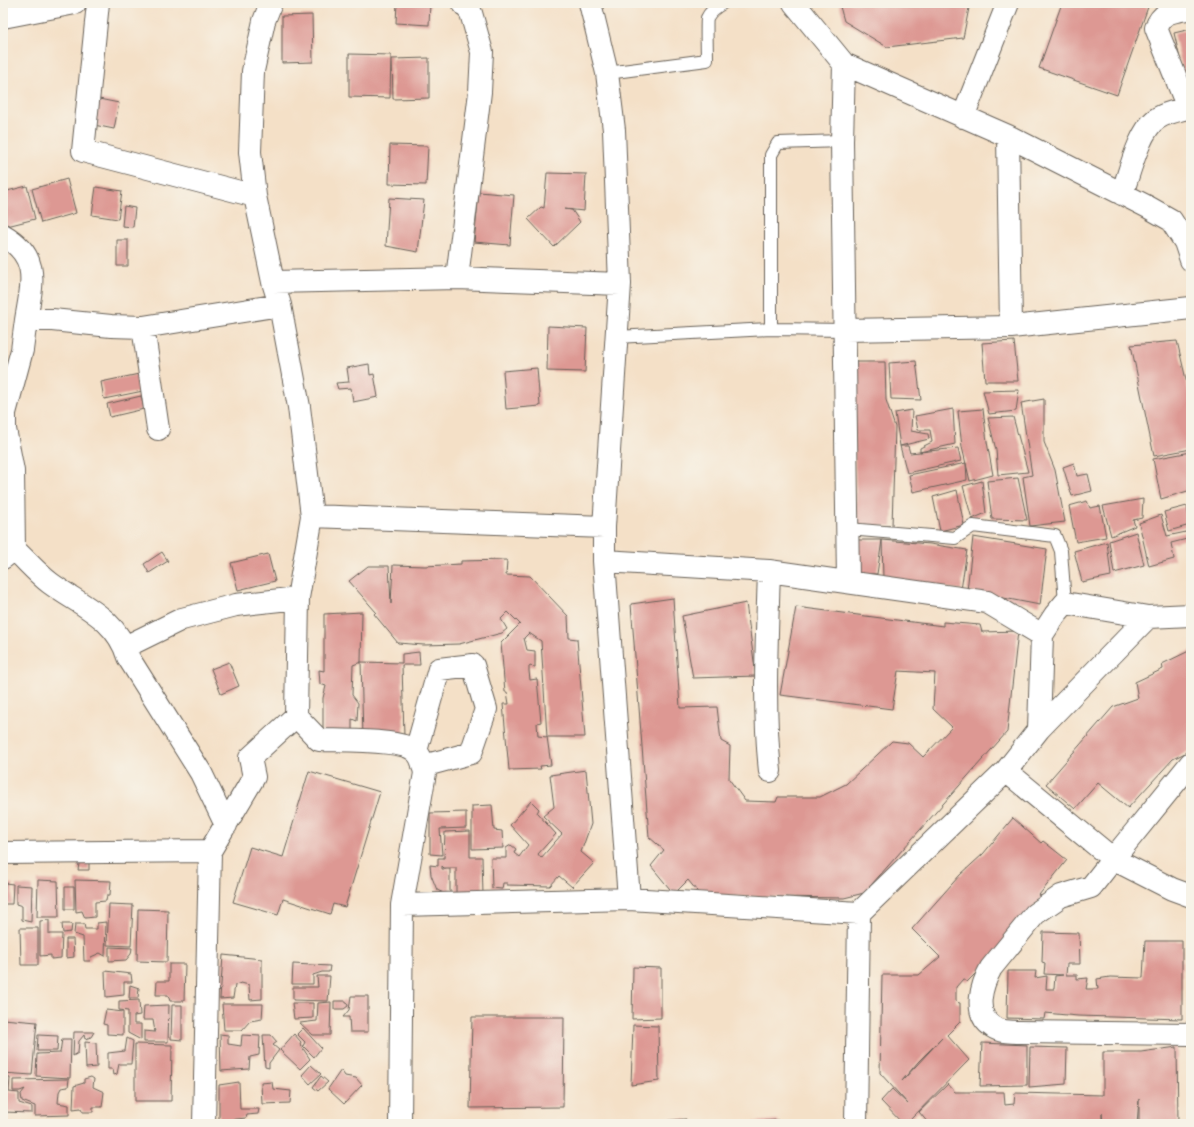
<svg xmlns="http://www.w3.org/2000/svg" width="1194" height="1127" viewBox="0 0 1194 1127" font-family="Itim,sans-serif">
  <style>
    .building { fill: #dd9893; fill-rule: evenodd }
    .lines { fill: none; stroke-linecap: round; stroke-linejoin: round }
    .lane-casing { stroke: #686158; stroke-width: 14 }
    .street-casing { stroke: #686158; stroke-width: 24 }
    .lane { stroke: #fff; stroke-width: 12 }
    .street { stroke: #fff; stroke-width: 22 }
  </style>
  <rect width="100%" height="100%" fill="#f7f3e8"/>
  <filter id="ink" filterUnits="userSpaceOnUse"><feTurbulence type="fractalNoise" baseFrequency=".025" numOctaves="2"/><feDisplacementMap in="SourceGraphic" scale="8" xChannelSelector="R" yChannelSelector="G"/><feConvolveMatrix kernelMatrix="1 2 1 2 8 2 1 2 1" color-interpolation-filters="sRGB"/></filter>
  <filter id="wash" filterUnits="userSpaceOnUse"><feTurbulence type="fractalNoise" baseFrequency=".012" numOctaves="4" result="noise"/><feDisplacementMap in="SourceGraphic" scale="16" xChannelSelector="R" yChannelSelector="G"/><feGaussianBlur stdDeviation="0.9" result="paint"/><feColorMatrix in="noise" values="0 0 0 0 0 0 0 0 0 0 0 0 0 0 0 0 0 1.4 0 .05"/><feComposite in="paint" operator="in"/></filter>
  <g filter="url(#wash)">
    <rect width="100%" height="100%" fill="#f4e0c7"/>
    <g id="blocks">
      <path class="building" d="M397,3h33l-1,22 -33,-2z
        M839,3h131l-7,35 -76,9 -43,-26z
        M1062,3h76l10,4 -31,88 -78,-27z
        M312,15l1,47 -31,1v-47z
        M1191,29v72h-1l-16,-68z
        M349,54l42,1 -1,43 -41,-1z
        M429,58v40l-36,1 -1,-40z
        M99,99l20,4 -5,26 -20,-4z
        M390,145l38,1 -2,39 -37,-1z
        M547,173l39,1 -2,37 -20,-2 8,1 8,12 -26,25 -26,-28 13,-12 3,1z
        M67,179l9,34 -35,10 -9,-34z
        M27,186l8,33 -32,8v-35z
        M96,187l26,4 -4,28 -26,-4z
        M479,192l35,3 -4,50 -36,-3z
        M389,198l35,2 -6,52 -32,-6z
        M124,206l11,2 -2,19 -11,-1z
        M117,240h11v26h-11z
        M548,326l39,2 -2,44 -38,-1z
        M1014,341l4,40h-33l-3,-38z
        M1177,341l14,60v48l-37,7 -23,-111z
        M916,361l5,39 -30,-1 -2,-36z
        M851,362h34l1,38 9,27 -3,99h-35z
        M369,364l1,11 4,-1 4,23 -25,5 -2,-14 -13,1 -2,-6 13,-1 -2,-14z
        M537,368l3,38 -34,3 -3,-38z
        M139,374l4,17 -39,8 -3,-17z
        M1019,390l-3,21 -27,3 -6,-23z
        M141,396l3,13 -34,8 -3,-13z
        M1044,399v43l11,28 10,52 -35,4 -7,-49 9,-2 -11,-72z
        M953,409l2,35 -35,8v-4l12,-6 -2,-12h-12l-3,-14z
        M983,409l4,33 6,33 -23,6 -8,-34 -4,-36z
        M912,410l-1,21 17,3 1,5 -29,7h8l2,7 48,-5 3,13 -54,12 -7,-27 -5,-33z
        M1013,417l15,55 -30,3 -2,-25 -8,-32z
        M1191,452v38l-30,9 -8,-40z
        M966,463l1,17 -54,12 -4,-17z
        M1074,463l3,13 11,-2 4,17 -20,5 -9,-29z
        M1018,478l9,42 -35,-1 -5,-38z
        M982,481l4,32 -14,6 -9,-33z
        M957,490l7,35 -24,6 -7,-34z
        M1143,499l-1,19 -9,2 2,6 -24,10 -8,-30z
        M1087,501l3,7 10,-2 6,31 -30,5 -7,-36z
        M1187,506l3,19 -21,6 -5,-19z
        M1161,515l6,21 24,-5v7l-20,5 3,16 -25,7 -10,-43z
        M1136,532l8,33 -30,8 -5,-32z
        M973,537l74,12 -7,56 -73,-14z
        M857,540h25l48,4 37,6 -6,40 -78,-12 -1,-38 -5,34 -22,-1z
        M1107,542l4,34 -29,6 -8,-31z
        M162,552l6,9 -19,12 -5,-9z
        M268,554l7,27 -37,9 -7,-27z
        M507,560l-1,15 24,1 38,40 1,22 8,1 8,98h-38l-6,-96 -12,-8 -5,5 3,12 8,1v16l-6,-1v5l1,9 7,-1 4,43 -4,1 1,13 9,1 4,28 -11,1 1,3 -32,1 -6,-66h6l-2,-12h-2l-4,-49 19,-19 -12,-12 -7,7 6,10 -5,4 -43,11 -35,1 -26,-2 -24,-29 2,-2 -27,-31 19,-15h21l2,38 2,-39 32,1 36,-2v-3z
        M673,598l7,110 37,-1 4,34 9,5 -1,33 16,22 31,1 2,-5h42l26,-13 46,-43 16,2 15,14 29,-30 -19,-18 2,-36 -37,-2 -6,38 -112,-14 16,-88 147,19v-4l37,3 2,7 36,-1 -11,101 -143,161 -20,5 -143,-2 -13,-16 -14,14 -23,-28 13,-16 -15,-13 -18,-233z
        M746,603l10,73 -63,2 -11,-62z
        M362,612l-1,50 41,1v-9l17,-2 1,13h-18l2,71 -41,1 -2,-75 -8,3 -1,30 6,8 -1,18 -5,-2v15l-29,1v-37l3,-12 -6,-2 -1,-14 5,1v-57z
        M1191,650v100l-18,9 -45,49 -30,-25 -23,26 -29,-25 67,-77 25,-9 -3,-16 28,-13 -1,-5z
        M229,662l10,24 -18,8 -10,-25z
        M586,770l5,54 -10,28 13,11 -22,24 -13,-11 -9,10 -43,-1v-2h-4l-1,6 -10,-1 -1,-30h15v-10l5,-3 5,4 -2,4 5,4 9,-12 -18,-20 21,-24 8,8 -2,4 19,21 -18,20 3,4 21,-24 -19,-18 11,-9 -4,-32z
        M309,771l71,21 -35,115 -12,-3 -3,10 -47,-15 -5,16 -45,-13 17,-55 33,10z
        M492,805l2,25 8,1 1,17 -31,1v-43z
        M466,812v16l-26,1 2,26 -12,-1v-41z
        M1013,818l28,25 2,-2 24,19 -28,35 4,2 -49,58 -27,27 -4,-3 -7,8v15l4,1v19l-13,13 22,25 -63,64h-3l-22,-23 11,-12 16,15 -28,-31 2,-98h37l21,-18 -28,-28 48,-54 23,-21zM942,1038l-40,43 16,-19z
        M470,831v26h12l1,38 -27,1v-28h-12l-2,-2v3h8v24h-6l-7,-3 -6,-15 -1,-10 8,1v-8h6l1,-26z
        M80,858l9,1v11h-11z
        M38,880l20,1 1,36h-22z
        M75,880l36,1 -1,14h-3l-1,6 -11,1v15l-10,1 -3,-7 -6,1z
        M5,883l8,1 -1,20h-9z
        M16,885l16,1 -1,36 -9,-2v-14l-6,-2z
        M65,887h9v22h-9z
        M109,904l24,1 -2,41 -24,-1z
        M138,909l30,1 -1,52 -30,-1z
        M49,920v14h13l-1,24 -10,1v-4l-11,1v-35z
        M106,922l-1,34 -5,-3 -9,4 -1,4h-6l-1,-24 -9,-3 1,-10h9l1,5h12v-6z
        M62,924h10l-1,8 -8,1z
        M20,928h18v37h-17z
        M1043,932l36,1 1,31h-13l-1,11h11v4l11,-1 -2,11h12l-1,-10 13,-2 33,1 2,-37h37v78l-104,-3 -33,-3 -1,6 -37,-1 1,-47h28l-1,7 12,-2 -1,13h8l1,-13 8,-1 -19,-1 1,-11 -3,-1z
        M66,939h7l1,18 -8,1z
        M109,947l23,1 -1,6 -5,6 -17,1z
        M223,955l39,4v40l-12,1 -1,-15 -8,-2 -6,2 -2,13 -13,1z
        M169,964h16l-1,37h-14l-2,-6h-12l1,-14h12z
        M293,964l37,2 -1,6h-7l-9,3v9h-21z
        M633,967l28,1v50l-29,1z
        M105,971l26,3 1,8h-8v13l-18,2z
        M317,976h13l-2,25 -35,-1v-13h25z
        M130,985l9,3 -1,10h-9z
        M351,996h17v36h-18l-1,-15h-6l6,-7z
        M139,1000l1,15 -6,1v8h7v16l-13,-7v-22l-9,-1v-9z
        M334,1001h12l2,5 -4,3h-10z
        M331,1002l-1,33h-17l-13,-12 17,-2 1,-18z
        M292,1003h21v15l-19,1z
        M222,1004h41l-1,15 -12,2 -8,9h-18z
        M169,1005l-1,37h-24v-11l11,1 -2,-12h-10l1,-14z
        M172,1005h10v35l-11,-1z
        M106,1010l17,2v23l-16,-1v-9l-4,-1z
        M472,1017h92l-1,90 -93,1z
        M3,1019l34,3 -5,53 -29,-2z
        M633,1025l25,1 1,55 -28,4z
        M303,1028l18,20 -7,9 -11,-11 2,-4 -8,-8z
        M74,1032h20l-3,5 -6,2 -1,-4 -5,6 -1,12 -5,3z
        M220,1034l8,1v9l13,2 1,-11 18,1 -1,19 -9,2 -1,12 -28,2z
        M294,1034l7,8 -1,2 10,15 -10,10 -20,-19z
        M38,1035l20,1 -1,15h-20z
        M263,1035h8l6,7 -4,3 6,5 -10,13v5l-4,-1z
        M127,1038l6,3 -2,23h-12l-2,10 -3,1 -1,-6h-5v-16l17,-2z
        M62,1039h9l-1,39 -34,-2 1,-22 23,-1z
        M85,1042l11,1 1,24 -11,1z
        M982,1043l45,2v40l-47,1z
        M135,1044l37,1 -1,56h-36z
        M1030,1047l37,1 -1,36 -37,3z
        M1177,1047l1,77h-39v-25l-2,25h-34l-1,-11v11h-173l-10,-12 29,-28 7,8h49l1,13 9,-1 1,-11 88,2v-43h38z
        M311,1065l10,9 -11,10 -8,-9z
        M341,1070l4,6 11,2 6,7 -18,19 -16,-15z
        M321,1076l7,6 -10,9 -5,-4z
        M3,1077l7,1 -1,14 10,1v10l13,4v6l-29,-1z
        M91,1077l3,2 -1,8 11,5 -2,15h-9v5h-10l-2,-4 -8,1 1,-23 10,-3v-4z
        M69,1079l-1,8 -7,1 -2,4 -1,11 11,2v10l-34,1v-10l-13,-5 -1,-7 4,-5 -5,2h-7v-11z
        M239,1082l1,27h19l-1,5 -11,1 -1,3 -27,3v-36z
        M272,1082l1,7 18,2 -1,12 -28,1 -1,-21z
        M686,1119v5h-38v-2z
        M778,1120v4h-34v-1z"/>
    </g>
  </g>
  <g filter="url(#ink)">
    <use href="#blocks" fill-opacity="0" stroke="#686158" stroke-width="1"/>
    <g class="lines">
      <defs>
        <path id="lane" d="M607,73l100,-13c0,-7 -1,-39 0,-42 3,-7 9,-11 16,-15
          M771,329v-174l7,-12 64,-2
          M616,337l155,-8 75,1
          M848,529l107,9 18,-12 82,10 6,15 4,52"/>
        <path id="street" d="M98,3l-15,148 172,45
          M271,3l-7,18 -11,50 -3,81 5,44 18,86 7,23 19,102 13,109 -14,82 -2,118 23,24c20,1 83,-1 96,11 7,5 8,14 10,22l-23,132 -2,219
          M590,3l17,70 7,57 6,154 -16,243v34l25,338
          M794,3l50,61 164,72 140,71 23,13 14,22 6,18
          M3,17l72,-14
          M844,64l-2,77 6,440
          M1188,108l-32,-80c6,-18 19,-16 35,-20
          M963,117l45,-114
          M1008,136l3,191
          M1122,194c7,-20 18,-66 36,-76 9,-6 23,-8 33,-11
          M3,235c38,22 29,48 23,85
          M457,278l23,-186 2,-40 -11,-39 -8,-10
          M273,282l184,-4 163,6
          M143,327l15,102
          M846,330l165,-3 180,-19
          M312,516l292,11
          M14,549c12,11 23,24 36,34 31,23 66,34 78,74l73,116 25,52
          M3,558l11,-9 -1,-78 -8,-42v-16l17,-63 4,-30h26l59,6 32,1 137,-22
          M604,561l165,10 218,31 55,33
          M769,571c-2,67 -6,134 1,200
          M125,647l57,-28 54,-14 62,-7
          M1039,729l3,-94 13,-20 10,-12 83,14 43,-2
          M416,751l23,-82 34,-4 13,44 -15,44 -48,13
          M1006,771l107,88 78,-96
          M3,853l207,-2
          M1191,896l-19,-7 -59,-30 -22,28 -30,9 -26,18 -44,54c-9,16 -19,46 2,59 7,5 19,5 27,5l171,2
          M402,905l227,-6 230,14
          M204,1124l6,-273 44,-74 -4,-19 46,-42
          M856,1124l3,-211 147,-142 33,-42 109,-112"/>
      </defs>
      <use href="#lane" class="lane-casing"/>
      <use href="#street" class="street-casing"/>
      <use href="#lane" class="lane"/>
      <use href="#street" class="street"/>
    </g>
  </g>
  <rect width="1194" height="1127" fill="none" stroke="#f7f3e8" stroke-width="16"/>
</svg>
